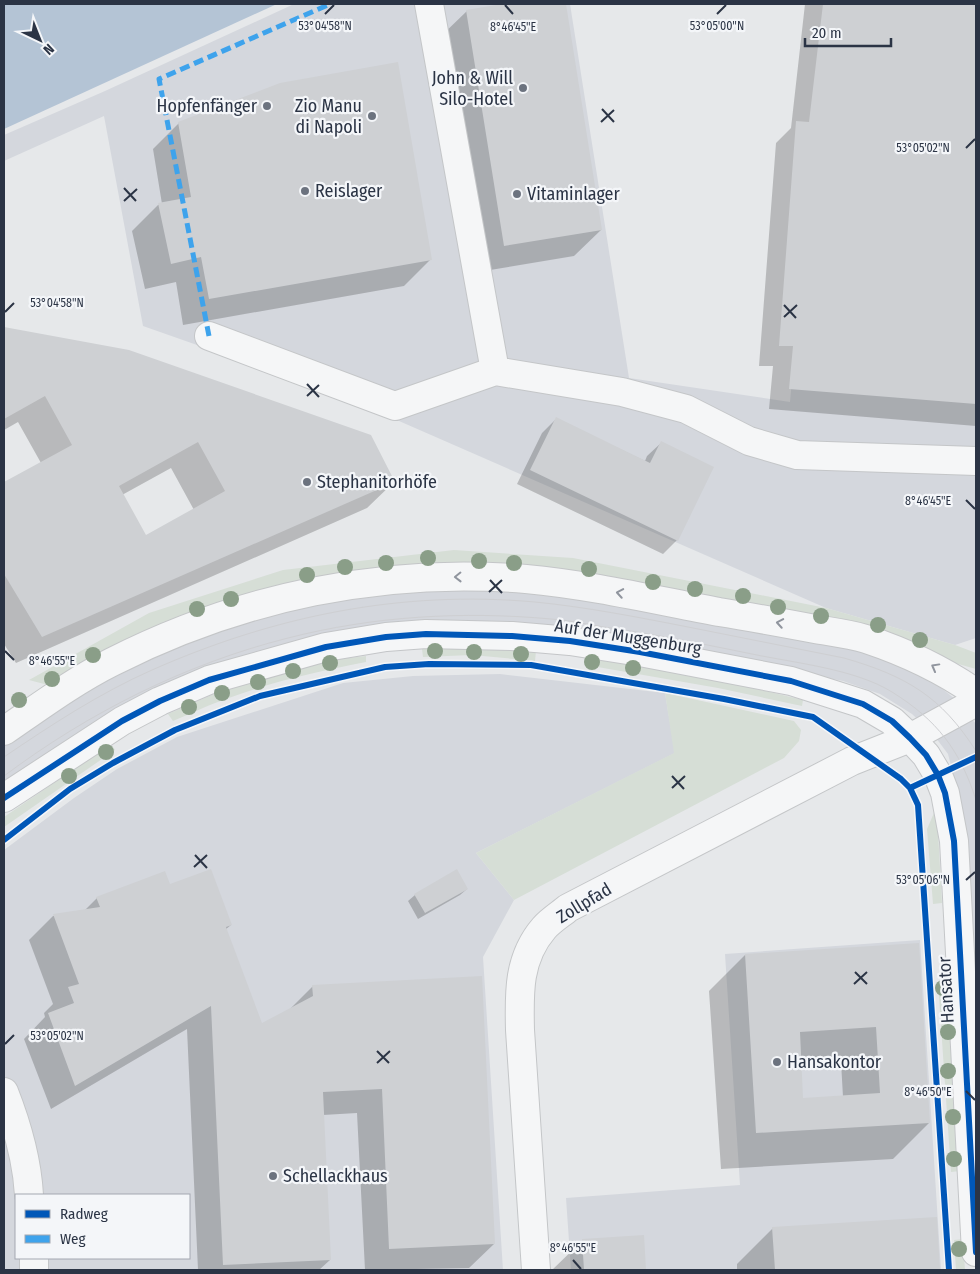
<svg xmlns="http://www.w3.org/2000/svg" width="980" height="1274" viewBox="0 0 980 1274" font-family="'Fira Sans Condensed',sans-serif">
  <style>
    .built { fill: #d4d7dd; fill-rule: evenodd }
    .green { fill: #d6ded6 }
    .water { fill: #b4c4d5 }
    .shadow { fill: #0003; fill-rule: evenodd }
    .building { fill: #ced0d3; fill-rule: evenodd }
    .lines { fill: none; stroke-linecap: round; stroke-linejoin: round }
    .minor-casing { stroke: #c4c6c8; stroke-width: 30 }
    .minor { stroke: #f5f6f7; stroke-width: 28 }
    .tram { stroke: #cecfd2; stroke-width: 1 }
    .quiet { stroke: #3ea3ec; stroke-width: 5; stroke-dasharray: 10 5; stroke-linecap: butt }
    .cycleway-casing { stroke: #f4f6f9; stroke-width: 9 }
    .cycleway { stroke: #0057b8; stroke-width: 6 }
    .tree { fill: #8a9e88 }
    .oneway { stroke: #90959e }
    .ticks { fill: none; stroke: #2b3445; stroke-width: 2 }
    .poi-dot { fill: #6c737f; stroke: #f4f6f9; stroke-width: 2 }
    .labels { text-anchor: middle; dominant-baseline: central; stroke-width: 4.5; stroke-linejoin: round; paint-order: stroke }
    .poi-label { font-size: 18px; fill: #2b3445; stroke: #f4f6f9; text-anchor: start }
    .street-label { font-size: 18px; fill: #2b3445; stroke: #f4f6f9 }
    .ticks-label { font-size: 12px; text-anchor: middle; fill: #2b3445; stroke: #f4f6f9; stroke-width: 4.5; stroke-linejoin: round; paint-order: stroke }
  </style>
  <rect width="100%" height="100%" fill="#e6e8ea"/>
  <path class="built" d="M294,4h276l59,374 161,24 36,-398h150v634l-21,7 -129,-37 -443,-194 -98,-38 -142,-50 -39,-210 -100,45v-26l101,-44z
    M431,589l97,1 343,61 59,28 25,20 21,25v304l-16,-228 -12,-46 -15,-20 -21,-20 -32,-20 -37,-13 -125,-25 -385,-21 -329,151v-42l65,-44 55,-30 45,-21 64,-23 55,-16 53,-11z
    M500,674l165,19 10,60 -199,100 38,47 -31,57 20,313h-499v-420l70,-52 43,-29 60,-32 166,-54 70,-7zM16,1195h173v63h-173z
    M920,940l21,330h-370l-5,-72 174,-13 -15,-231z"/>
  <path class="green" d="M454,550l119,8 253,50 129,37 21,8v16l-25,-7 -35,-19 -38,-13 -494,-59 -336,114 -19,-5 120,-67 134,-43z
    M476,646l60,5 -1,10 -63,-6 -49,2 -1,-8z
    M366,656v6c-47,9 -95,20 -140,37 -18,6 -36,15 -53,22l-5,-7 53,-23 109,-31z
    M588,658c72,12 144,24 215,42l-1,6 -84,-18 -132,-23z
    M665,693l129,28 7,9 -2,11 -15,17 -270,142 -38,-47 198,-100z
    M111,744l4,6 -111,77v-10z
    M934,813l4,19 4,71 -9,1 -6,-75z
    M938,982h9l13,189 -9,1z
    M963,1239l2,31h-9l-2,-30z"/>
  <path class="water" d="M4,4h273l-273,125z"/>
  <path class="shadow" d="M510,4h55l36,226 -27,26 -96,16 -38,-235 27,-26z
    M805,4h171v422l-207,-17 4,-43h-14l17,-223 15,-15z
    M179,123l251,137 -26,26 -221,39 -7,-43 -31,7 -13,-58 26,-26 4,-1 -9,-55z
    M4,329l125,23 265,130 -27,26 -351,155 -12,-19v-160l37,-21 -23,-41 -14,8zM171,468l23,42 -49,27 -23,-42z
    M556,419l89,42 2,-5 14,-13 16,97 -14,14 -146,-70 25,-51z
    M169,886l62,39 -6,5 36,95 27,-14 25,-25 181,258 -25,24 -104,2 -8,-157 -34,2 7,145 -11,10h-121l-11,-241 -136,80 -27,-70 21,-22 -1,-4 9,-9 -24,-64 24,-24 31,-5 13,-13z
    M467,889l-7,6 -42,24 -10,-18 7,-6z
    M918,945l11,178 -36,36 -172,10 -12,-178 36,-36zM841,1062l2,35 -41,2 -2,-34z
    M936,1218l3,52h-202v-6l36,-36z
    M643,1236l2,34h-93l31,-30z"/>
  <path class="building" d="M502,4h64l36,226 -98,16 -38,-236z
    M823,4h153v400l-187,-15 4,-43h-14l17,-225 13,1z
    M398,62l34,198 -223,39 -8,-42 -30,7 -13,-61 33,-6 -13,-75 102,-39z
    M4,327l125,23 242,85 24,47 -353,155 -38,-63v-92l68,-37 -27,-49 -41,23zM198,442l27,49 -79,44 -27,-49z
    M556,417l94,46 11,-22 53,26 -36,74 -148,-71z
    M211,869l21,56 -6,2 36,96 51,-27 -1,-11 170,-9 13,268 -106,5 -7,-160 -59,3 8,168 -108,5 -12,-259 -136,80 -27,-73 26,-10 -6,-16 11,-3 -26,-70 47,-7 -4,-10 69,-26 5,13z
    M457,869l11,20 -43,24 -11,-19z
    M919,943l11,180 -174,10 -11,-179zM876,1027l4,66 -77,5 -3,-66z
    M937,1217l3,53h-165l-3,-43z
    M644,1235l2,35h-62l-2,-31z"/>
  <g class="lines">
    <defs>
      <path id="minor" d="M429,4l66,367
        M209,336l186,70 100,-35 127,21 64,17 63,32 48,14 179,6
        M4,731c35,-24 70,-50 108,-69 128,-65 271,-95 414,-83 65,6 129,21 193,33 32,5 64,11 96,17 17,3 35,5 51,10 39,13 76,30 110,54
        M4,798l118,-77 38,-20 49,-21 117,-33 60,-10 40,-3 86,2 58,5 70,11 151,29 72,23 29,17 18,17 16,17 12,20 7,18 9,48 22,411
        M4,1092c13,33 23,68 25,103
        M34,1258v12
        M536,1270l-16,-240c-1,-37 -2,-72 24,-102 7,-8 17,-14 24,-20l284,-147 58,-23 66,-36"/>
    </defs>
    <use href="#minor" class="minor-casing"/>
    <use href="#minor" class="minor"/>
    <path class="tram" d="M4,757c47,-32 96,-64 148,-87 122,-54 249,-80 383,-68 51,5 102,15 153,25 52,10 104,21 156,31 62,18 97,38 132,93
      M4,776c84,-63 181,-112 284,-138 86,-22 175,-27 263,-19 17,1 35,5 53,8 50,7 99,17 148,27 43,9 103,15 140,38 45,28 68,58 84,108"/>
    <path class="quiet" d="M209,336l-50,-257 171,-75"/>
    <defs>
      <path id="cycleway" d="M910,788l66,-31
        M4,798l118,-77 38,-20 49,-21 117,-33 60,-10 40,-3 86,2 58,5 70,11 151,29 72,23 29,17 18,17 16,17 12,20 7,18 9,48 22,411
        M4,840l66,-51 43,-26 62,-33 85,-34 125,-29 44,-3 102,1 193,34 89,18 88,62 9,9 8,17 31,465"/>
    </defs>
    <use href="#cycleway" class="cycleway-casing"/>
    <use href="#cycleway" class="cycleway"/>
  </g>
  <g class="tree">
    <circle cx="428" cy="558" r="8"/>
    <circle cx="479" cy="561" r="8"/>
    <circle cx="386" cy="563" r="8"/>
    <circle cx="514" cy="563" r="8"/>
    <circle cx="345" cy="567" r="8"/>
    <circle cx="589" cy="569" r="8"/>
    <circle cx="307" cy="575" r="8"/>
    <circle cx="653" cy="582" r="8"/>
    <circle cx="695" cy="589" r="8"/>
    <circle cx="743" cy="596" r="8"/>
    <circle cx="231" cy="599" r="8"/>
    <circle cx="778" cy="607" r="8"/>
    <circle cx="197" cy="609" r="8"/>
    <circle cx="821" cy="616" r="8"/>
    <circle cx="878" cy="625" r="8"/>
    <circle cx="920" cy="640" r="8"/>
    <circle cx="435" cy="651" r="8"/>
    <circle cx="474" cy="652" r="8"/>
    <circle cx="521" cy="654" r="8"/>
    <circle cx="93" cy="655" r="8"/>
    <circle cx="592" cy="662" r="8"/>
    <circle cx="330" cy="663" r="8"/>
    <circle cx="633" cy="668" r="8"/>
    <circle cx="293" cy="671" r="8"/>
    <circle cx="52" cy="679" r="8"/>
    <circle cx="258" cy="682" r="8"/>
    <circle cx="222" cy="693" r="8"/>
    <circle cx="19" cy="700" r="8"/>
    <circle cx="189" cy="707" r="8"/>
    <circle cx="106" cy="752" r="8"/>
    <circle cx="69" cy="776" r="8"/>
    <circle cx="943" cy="988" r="8"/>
    <circle cx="948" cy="1032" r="8"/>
    <circle cx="948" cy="1071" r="8"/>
    <circle cx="953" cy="1117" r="8"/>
    <circle cx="954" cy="1159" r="8"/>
    <circle cx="959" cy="1249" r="8"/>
  </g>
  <defs><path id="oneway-chevron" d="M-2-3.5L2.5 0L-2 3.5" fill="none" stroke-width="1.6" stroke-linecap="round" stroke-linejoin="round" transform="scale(1.25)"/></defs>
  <g class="oneway">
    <use href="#oneway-chevron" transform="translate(458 577) rotate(179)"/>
    <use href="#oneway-chevron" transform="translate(620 593) rotate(-170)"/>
    <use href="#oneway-chevron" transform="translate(780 623) rotate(-170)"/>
    <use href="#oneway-chevron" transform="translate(935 667) rotate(-151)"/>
  </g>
  <path class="ticks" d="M505,5l8,9M325,14l9,-9M717,14l9,-9M602,109l12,13M601,122l13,-12M966,148l9,-9M124,188l12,13M124,201l13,-12M784,305l12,13M5,312l9,-9M784,317l13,-12M307,384l12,13M307,396l12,-11M966,500l9,9M490,580l12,13M489,592l13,-12M5,651l9,9M672,776l12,13M672,788l13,-12M195,855l12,13M194,867l13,-12M966,880l9,-8M855,972l12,12M854,984l13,-12M5,1044l9,-9M377,1051l12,12M377,1063l13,-12M966,1091l9,9M573,1260l8,9"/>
  <g class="poi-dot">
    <circle cx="523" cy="88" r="5"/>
    <circle cx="267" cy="106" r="5"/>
    <circle cx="372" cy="116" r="5"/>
    <circle cx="305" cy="191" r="5"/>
    <circle cx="517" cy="194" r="5"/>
    <circle cx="307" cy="482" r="5"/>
    <circle cx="777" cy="1062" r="5"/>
    <circle cx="273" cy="1176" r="5"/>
  </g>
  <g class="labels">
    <g class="poi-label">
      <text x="513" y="78" text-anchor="end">John &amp; Will<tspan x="513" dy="21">Silo-Hotel</tspan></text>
      <text x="257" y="106" text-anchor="end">Hopfenfänger</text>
      <text x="362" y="106" text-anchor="end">Zio Manu<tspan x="362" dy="21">di Napoli</tspan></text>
      <text x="315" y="191">Reislager</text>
      <text x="527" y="194">Vitaminlager</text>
      <text x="317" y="482">Stephanitorhöfe</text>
      <text x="787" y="1062">Hansakontor</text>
      <text x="283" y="1176">Schellackhaus</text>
    </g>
    <g class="street-label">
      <text transform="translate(628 637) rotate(9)">Auf der Muggenburg</text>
      <text transform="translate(584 903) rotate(-31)">Zollpfad</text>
      <text transform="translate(946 990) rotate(-93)">Hansator</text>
    </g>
  </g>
  <g class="ticks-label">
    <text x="325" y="30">53°04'58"N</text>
    <text x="717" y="30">53°05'00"N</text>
    <text x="513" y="31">8°46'45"E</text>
    <text x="923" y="152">53°05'02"N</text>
    <text x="57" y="307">53°04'58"N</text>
    <text x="928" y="505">8°46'45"E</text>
    <text x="52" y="665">8°46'55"E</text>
    <text x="923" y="884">53°05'06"N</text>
    <text x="57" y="1040">53°05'02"N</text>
    <text x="928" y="1096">8°46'50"E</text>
    <text x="573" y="1252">8°46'55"E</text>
  </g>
  <rect width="980" height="1274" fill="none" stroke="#2b3445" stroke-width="10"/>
  <rect x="15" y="1194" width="175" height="65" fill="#f4f6f9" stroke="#a4a8b1"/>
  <rect x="25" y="1210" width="25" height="8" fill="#0057b8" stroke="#a4a8b1"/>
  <text x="60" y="1219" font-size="15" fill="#2b3445">Radweg</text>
  <rect x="25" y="1235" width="25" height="8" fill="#3ea3ec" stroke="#a4a8b1"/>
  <text x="60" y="1244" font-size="15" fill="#2b3445">Weg</text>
  <g transform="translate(40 40) rotate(137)" stroke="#f4f6f9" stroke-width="4" paint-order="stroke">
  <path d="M0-4L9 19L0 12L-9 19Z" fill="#2b3445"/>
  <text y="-8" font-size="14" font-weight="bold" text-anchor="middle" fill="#2b3445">N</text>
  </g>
  <path d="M805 38v8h86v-8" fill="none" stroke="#2b3445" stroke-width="2.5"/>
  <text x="812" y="38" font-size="15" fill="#2b3445" stroke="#f4f6f9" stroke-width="4" paint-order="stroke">20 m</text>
</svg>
